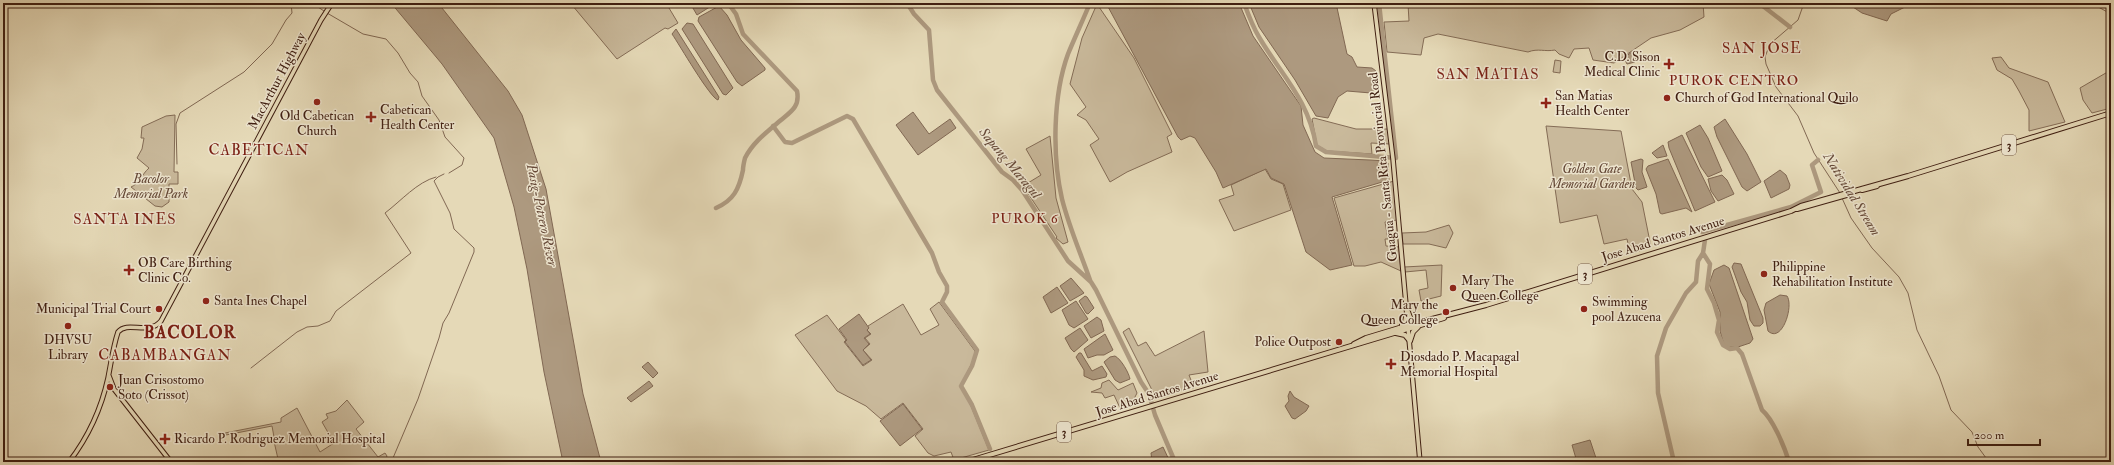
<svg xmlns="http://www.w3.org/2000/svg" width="2114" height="465" viewBox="0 0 2114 465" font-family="'IM FELL Double Pica',serif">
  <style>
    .green { fill: #c9b99b; stroke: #846c56 }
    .water { fill: #ad997f; stroke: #816853 }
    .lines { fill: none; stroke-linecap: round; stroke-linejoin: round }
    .stream { stroke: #816853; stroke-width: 1 }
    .river { stroke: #ad997f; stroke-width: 4.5 }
    .major-casing { stroke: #3f1e11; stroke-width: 5.5 }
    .highway-casing { stroke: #3f1e11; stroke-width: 6 }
    .major { stroke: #e5d9b7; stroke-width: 3.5 }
    .highway { stroke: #e5d9b7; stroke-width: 4 }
    .poi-dot { fill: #8f2418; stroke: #eee6d0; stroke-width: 1.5 }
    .labels { text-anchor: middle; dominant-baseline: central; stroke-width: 3; stroke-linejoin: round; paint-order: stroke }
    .shield { fill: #eee6d0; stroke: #745a4a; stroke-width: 1 }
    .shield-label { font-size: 12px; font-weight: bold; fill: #3f1e11 }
    .poi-label { font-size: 13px; fill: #3f1e11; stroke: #eee6d0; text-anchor: start }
    .street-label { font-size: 13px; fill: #3f1e11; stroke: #eee6d0 }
    .park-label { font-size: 13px; font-style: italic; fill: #624534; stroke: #eee6d0 }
    .neighbourhood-label { font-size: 14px; letter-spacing: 1px; fill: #7a1f14; stroke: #eee6d0 }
    .water-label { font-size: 14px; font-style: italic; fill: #664938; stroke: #eee6d0 }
    .quarter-label { font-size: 15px; letter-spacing: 1px; fill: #7a1f14; stroke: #eee6d0 }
    .district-label { font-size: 17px; font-weight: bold; letter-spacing: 1px; fill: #7a1f14; stroke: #eee6d0 }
  </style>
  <rect width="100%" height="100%" fill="#e5d9b7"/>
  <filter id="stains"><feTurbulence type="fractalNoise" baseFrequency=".005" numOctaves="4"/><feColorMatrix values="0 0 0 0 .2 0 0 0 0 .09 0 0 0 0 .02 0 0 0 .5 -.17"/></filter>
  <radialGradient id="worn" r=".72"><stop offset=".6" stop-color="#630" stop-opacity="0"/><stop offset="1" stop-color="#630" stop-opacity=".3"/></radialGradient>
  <path class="green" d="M573,3h93l12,20 -10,6 -3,-1 -48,31 -45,-54z
    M1382,3h321l1,14 -24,13 -29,8 -37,25 -21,-3 -4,-12 -15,1 -5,9 -10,-4 -4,-4c-10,2 -17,-2 -27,2l-90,-18 -14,4 -3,17 -34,-3 -3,-30 25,-1 -1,-17z
    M1097,4l37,54 38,76 -5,3 5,15 -45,20 -17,10 -20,-37 9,-6 -13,-19 -9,-5 9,-8 -16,-23 12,-46z
    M2001,57l8,11 39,14 17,40 -36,9v-21l-10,-19 -7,-12 -15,-9 -5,-12z
    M1555,60l6,1 -1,12 -7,-1z
    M2111,70v38l-19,5 -9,-13 -3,-12z
    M175,115l-1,57h4v12h-9v18l-7,5 -7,-1 -24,-19c8,-3 11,-13 18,-19l-12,-10 5,-9 2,-11h-3l1,-11 24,-11z
    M1314,118l42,11h32l2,15 -19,-1 1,11 -45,-3 -10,-6 -5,-26z
    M1546,126l75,5 11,58 10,13 9,45 -21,7 -3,-15 -23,5 -7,-29 -37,8z
    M1050,136l6,62 12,44 -5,2 -7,-6 1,-1 -34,-51 18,-11 -15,-26z
    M1265,169l6,10 12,5 8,26 -57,21 -15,-31 15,-5 -3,-10z
    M1394,181l3,39 -12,2 3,17h-3l1,7 13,1 2,24 -20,-9 -16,4h-11l-20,-68z
    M1449,225l4,8 -7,15 -17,-4h-26l-1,-11 24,-1z
    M1442,265l-1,31 -20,5 -2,-11 9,-2 -2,-18 -21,2 -1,-5z
    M939,302l36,49c-1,14 -11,23 -14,36l10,19 18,44 -35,10 -3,-8 -17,4 -6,-3 -13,-17 8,-7 -20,-26 -22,16 -15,-13 -29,-15 -42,-56 32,-20 19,25 -2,2 19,24 9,-6 -9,-10 7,-6 -5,-6 6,-4 -4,-4 1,-4 35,-22 18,31 18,-10 -9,-16z
    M1129,328l9,18 8,-4 9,14 49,-25 4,41 -19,3 5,13 -40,6 -31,-62z
    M1109,380l9,10 15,-7 4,10c-4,8 -7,15 -17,15l-6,-13 -9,3 -3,-5 -11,-1 10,-4 1,-5z
    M347,400l17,22 -8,7 22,28 7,-4 2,3 -2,6h-93l-1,-2 -13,-1 -5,-22h1l-2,-11 -46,9 -1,-2 56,-11v-4l16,-10 23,44 14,-9 -12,-21 6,-4 -2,-4 10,-3z"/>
  <path class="water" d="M391,3h47l70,88 14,24 24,74 37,205 18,68h-38l-19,-90 -17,-103 -13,-62 -20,-69 -52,-74z
    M690,3h26l-19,12z
    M1106,3h133l14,33 48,70 2,19 12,27 9,6 46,2 16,1 2,2 1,17 -57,17 20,68 -22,5 -24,-18 -22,-68 -13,-6 -5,-9 -43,19 -7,-16 -21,-34 -5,-2 -9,4 -3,-3z
    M1249,3h87l11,51 5,3 5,10 15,1 4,3c3,9 4,17 -5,22l-24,-2 -9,6 -10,21 -12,-2 -21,-36 -36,-53z
    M1847,3h66l-22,11 -4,7 -25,-8z
    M719,6l8,9 14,25 24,28v2l-23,16 -5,-4 -39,-61 1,-4z
    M687,23l6,1 40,64 -7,7 -3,-1 -41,-65z
    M676,29l43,68 -1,3c-8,-2 -39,-56 -46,-66z
    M1633,51l4,2 -2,9 -8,2 -3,-6z
    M913,112l16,22 21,-15 6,9 -38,27 -22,-30z
    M1725,119l22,35 14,28 -14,9 -5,-4 -25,-50 -3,-10z
    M1700,125l8,13 14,33 -14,6 -7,-10 -15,-34z
    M1682,135l33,67 -20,9 -26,-63 -1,-6z
    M1663,145l4,11 -10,2 -5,-5z
    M1641,159l2,1 -1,12 5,15 -9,3 -2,-2 -5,-26z
    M1668,159l24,53 -6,-4 -24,6 -2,-1 -4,-19 -10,-25 2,-3z
    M1780,170l6,5 4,10 -1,4 -18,9 -7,-17z
    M1722,175l5,5 7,14 -16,7 -7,-10 -3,-12z
    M1734,263l7,1 22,54v5l-3,3h-6l-4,-6 -3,-18 -6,-10 -9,-25z
    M1724,265l5,3 24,71 -3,4 -12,4h-9l-5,-2 -4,-14v-19l-11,-28 5,-14z
    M1071,278l13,15 -14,8 -10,-15z
    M1057,287l11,16 -17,10 -8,-16z
    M1780,295l7,1c7,10 -5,48 -19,35l-4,-21 2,-7z
    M1085,296l2,1 7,11 -6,6 -2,-1 -7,-12z
    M1076,301l12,18 -14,9 -5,-3 -7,-15z
    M859,314l10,14 -2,2 3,4 -6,4 5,6 -6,6 8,10 -8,5 -18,-23 2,-2 -8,-11z
    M1097,317l4,3 3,11 -13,7 -7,-12z
    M1080,328l8,12 -14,12 -3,-3 -6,-11z
    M1105,334l8,16 -9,5h-7l-9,3 -4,-9z
    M1079,353h2l11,18 10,-5 5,8 -1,3 -13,3 -9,-4v-6l-8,-13z
    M1110,357l5,-1c6,3 14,17 15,23l-10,4 -5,-3 -11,-18z
    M648,362l10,11 -5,5 -11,-11z
    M649,381l4,5 -22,16 -4,-4z
    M1290,391l4,6 15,9 -3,5 -11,8 -3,-1 -7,-12 4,-5 -1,-5z
    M903,404l19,25 -22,17 -20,-25z
    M1590,440l6,18 -19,4 -5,-17z
    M1163,447l7,15h-18l-1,-9z"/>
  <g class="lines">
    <path class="stream" d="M312,3l12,8
      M1804,3l-6,17 -28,24 -5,13 1,7 10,23 22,29 16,37 26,40
      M2091,3l20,11
      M327,13l36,21 23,5 12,14 12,20 8,9 4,14 17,24 6,17 19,21 -2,7 -13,8
      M177,164l-1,-40 4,-11 64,-41 28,-28 14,-24 6,-7 -1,-10
      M1842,198l9,20 21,30 27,29 9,16 9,37 22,46 12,34 21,22 6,15 11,15
      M251,368l46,-36 10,-5 11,-1 12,-5 6,-10 75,-58 -26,-40c16,-12 32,-31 51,-36
      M393,458l25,-59 21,-61 4,-15 6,-10 25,-61v-4l-20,-19 -4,-16 -16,-32 4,-4 6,-3"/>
    <path class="river" d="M907,3l7,11 15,16 4,50 4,10 65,82 11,8 9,10 46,71 23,21 5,8 45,92 8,12 6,21 20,47
      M1090,3c-7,17 -15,34 -22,51 -15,41 -16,102 -6,145 7,28 19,55 28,81
      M1244,3c4,11 9,24 15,34 22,38 50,63 57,109l10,6 70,6 -17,-155
      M1759,3l31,24
      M773,126l12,16 7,1 55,-27 6,3 79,134 7,19 8,14v6l-5,10 35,48 -5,16 -11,20 11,19 18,44
      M716,208c18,-8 23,-19 27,-38 0,-4 1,-8 2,-12 8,-16 23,-27 36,-38 11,-9 19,-14 16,-29l-54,-57 -7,-20 -8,-11
      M1702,232l89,-25 30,-15 -9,-27 6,-5
      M1703,253l7,11 -3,25 7,14 5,17 -2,12 6,13 7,4 7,-1 5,6 20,56c11,9 23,38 27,52
      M989,461l1,1
      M1674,462l-16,-69 -1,-37 9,-28 20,-35 10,-11 2,-21 5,-8 2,-13"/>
    <defs>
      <path id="major" d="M1374,3l19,156 27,303
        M109,376l5,13 57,73
        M69,462c20,-26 32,-52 39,-84 3,-15 5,-31 10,-46 10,-12 30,4 43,-11l160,-301 11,-17"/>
      <path id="highway" d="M1862,190l15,-4
        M1797,209l53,-15
        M1408,312l3,8 6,2
        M1402,325l3,-3 2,-10
        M1396,333l9,2 5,6
        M1410,341l3,-9 5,-5
        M1354,344l12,-6 43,-13 77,-20 305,-94 10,-5 107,-30 203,-63
        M966,462l478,-144"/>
    </defs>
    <use href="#major" class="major-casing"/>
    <use href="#highway" class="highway-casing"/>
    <use href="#major" class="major"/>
    <use href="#highway" class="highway"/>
  </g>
  <g class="poi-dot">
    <path d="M1667 58h4v4h4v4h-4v4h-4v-4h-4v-4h4z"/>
    <circle cx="1667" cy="98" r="4"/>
    <circle cx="317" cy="102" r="4"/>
    <path d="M1544 97h4v4h4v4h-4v4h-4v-4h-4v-4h4z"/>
    <path d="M369 111h4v4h4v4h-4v4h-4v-4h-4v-4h4z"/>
    <path d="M127 264h4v4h4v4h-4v4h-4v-4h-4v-4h4z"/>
    <circle cx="1764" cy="274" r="4"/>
    <circle cx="1453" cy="288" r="4"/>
    <circle cx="206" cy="301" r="4"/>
    <circle cx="159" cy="309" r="4"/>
    <circle cx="1584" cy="309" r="4"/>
    <circle cx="1446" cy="312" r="4"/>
    <circle cx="68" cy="326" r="4"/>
    <circle cx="1339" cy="342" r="4"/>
    <path d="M1389 358h4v4h4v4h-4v4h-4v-4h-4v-4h4z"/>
    <circle cx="110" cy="387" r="4"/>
    <path d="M163 433h4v4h4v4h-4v4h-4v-4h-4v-4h4z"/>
  </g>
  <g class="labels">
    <g class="shield">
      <rect x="2002" y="135" width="14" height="20" rx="3"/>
      <rect x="1578" y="264" width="14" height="20" rx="3"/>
      <rect x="1057" y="422" width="14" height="20" rx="3"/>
    </g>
    <g class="shield-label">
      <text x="2009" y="145">3</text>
      <text x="1585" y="274">3</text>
      <text x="1064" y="432">3</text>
    </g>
    <g class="poi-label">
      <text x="1660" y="57" text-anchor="end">C.D. Sison<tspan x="1660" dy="15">Medical Clinic</tspan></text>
      <text x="1555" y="96">San Matias<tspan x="1555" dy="15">Health Center</tspan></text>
      <text x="1675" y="98">Church of God International Quilo</text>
      <text x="380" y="110">Cabetican<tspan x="380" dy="15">Health Center</tspan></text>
      <text x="317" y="116" text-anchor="middle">Old Cabetican<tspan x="317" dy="15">Church</tspan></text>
      <text x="138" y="263">OB Care Birthing<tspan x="138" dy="15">Clinic Co.</tspan></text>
      <text x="1772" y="267">Philippine<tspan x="1772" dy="15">Rehabilitation Institute</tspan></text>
      <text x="1461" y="281">Mary The<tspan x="1461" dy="15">Queen College</tspan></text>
      <text x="214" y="301">Santa Ines Chapel</text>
      <text x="1592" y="302">Swimming<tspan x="1592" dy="15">pool Azucena</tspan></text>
      <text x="1438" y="305" text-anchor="end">Mary the<tspan x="1438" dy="15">Queen College</tspan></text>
      <text x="151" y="309" text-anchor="end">Municipal Trial Court</text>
      <text x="68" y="340" text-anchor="middle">DHVSU<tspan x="68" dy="15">Library</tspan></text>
      <text x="1331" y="342" text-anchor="end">Police Outpost</text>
      <text x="1400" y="357">Diosdado P. Macapagal<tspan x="1400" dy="15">Memorial Hospital</tspan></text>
      <text x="118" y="380">Juan Crisostomo<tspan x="118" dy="15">Soto (Crissot)</tspan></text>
      <text x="174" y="439">Ricardo P. Rodriguez Memorial Hospital</text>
    </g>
    <g class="street-label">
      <text transform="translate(277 81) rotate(-62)">MacArthur Highway</text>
      <text transform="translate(1383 167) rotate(-96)">Guagua - Santa Rita Provincial Road</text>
      <text transform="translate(1663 239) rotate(-17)">Jose Abad Santos Avenue</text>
      <text transform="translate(1157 394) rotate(-17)">Jose Abad Santos Avenue</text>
    </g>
    <g class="park-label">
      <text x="1592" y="169">Golden Gate<tspan x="1592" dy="15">Memorial Garden</tspan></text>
      <text x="151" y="179">Bacolor<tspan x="151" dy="15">Memorial Park</tspan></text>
    </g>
    <g class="neighbourhood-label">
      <text x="1734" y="80">PUROK CENTRO</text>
      <text x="1025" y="218">PUROK 6</text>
    </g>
    <g class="water-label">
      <text transform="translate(1010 163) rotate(50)">Sapang Maragul</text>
      <text transform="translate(1852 194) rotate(58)">Natividad Stream</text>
      <text transform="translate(542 215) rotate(78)">Pasig-Potrero River</text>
    </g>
    <g class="quarter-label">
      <text x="1762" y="48">SAN JOSE</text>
      <text x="1488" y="74">SAN MATIAS</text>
      <text x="259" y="150">CABETICAN</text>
      <text x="125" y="219">SANTA INES</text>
      <text x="165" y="355">CABAMBANGAN</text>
    </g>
    <g class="district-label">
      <text x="190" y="332">BACOLOR</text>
    </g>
  </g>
  <rect width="2114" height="465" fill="none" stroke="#e5d9b7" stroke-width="16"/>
  <rect x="4" y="4" width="2106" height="457" fill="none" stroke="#3f1e11" stroke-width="2"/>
  <rect x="8" y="8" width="2098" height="449" fill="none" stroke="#3f1e11"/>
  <path d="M1968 439v6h72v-6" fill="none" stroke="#3f1e11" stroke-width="2"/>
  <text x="1974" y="439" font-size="12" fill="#3f1e11" stroke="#eee6d0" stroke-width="3" paint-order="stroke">200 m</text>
  <rect width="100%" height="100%" filter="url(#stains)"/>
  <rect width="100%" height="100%" fill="url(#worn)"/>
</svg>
